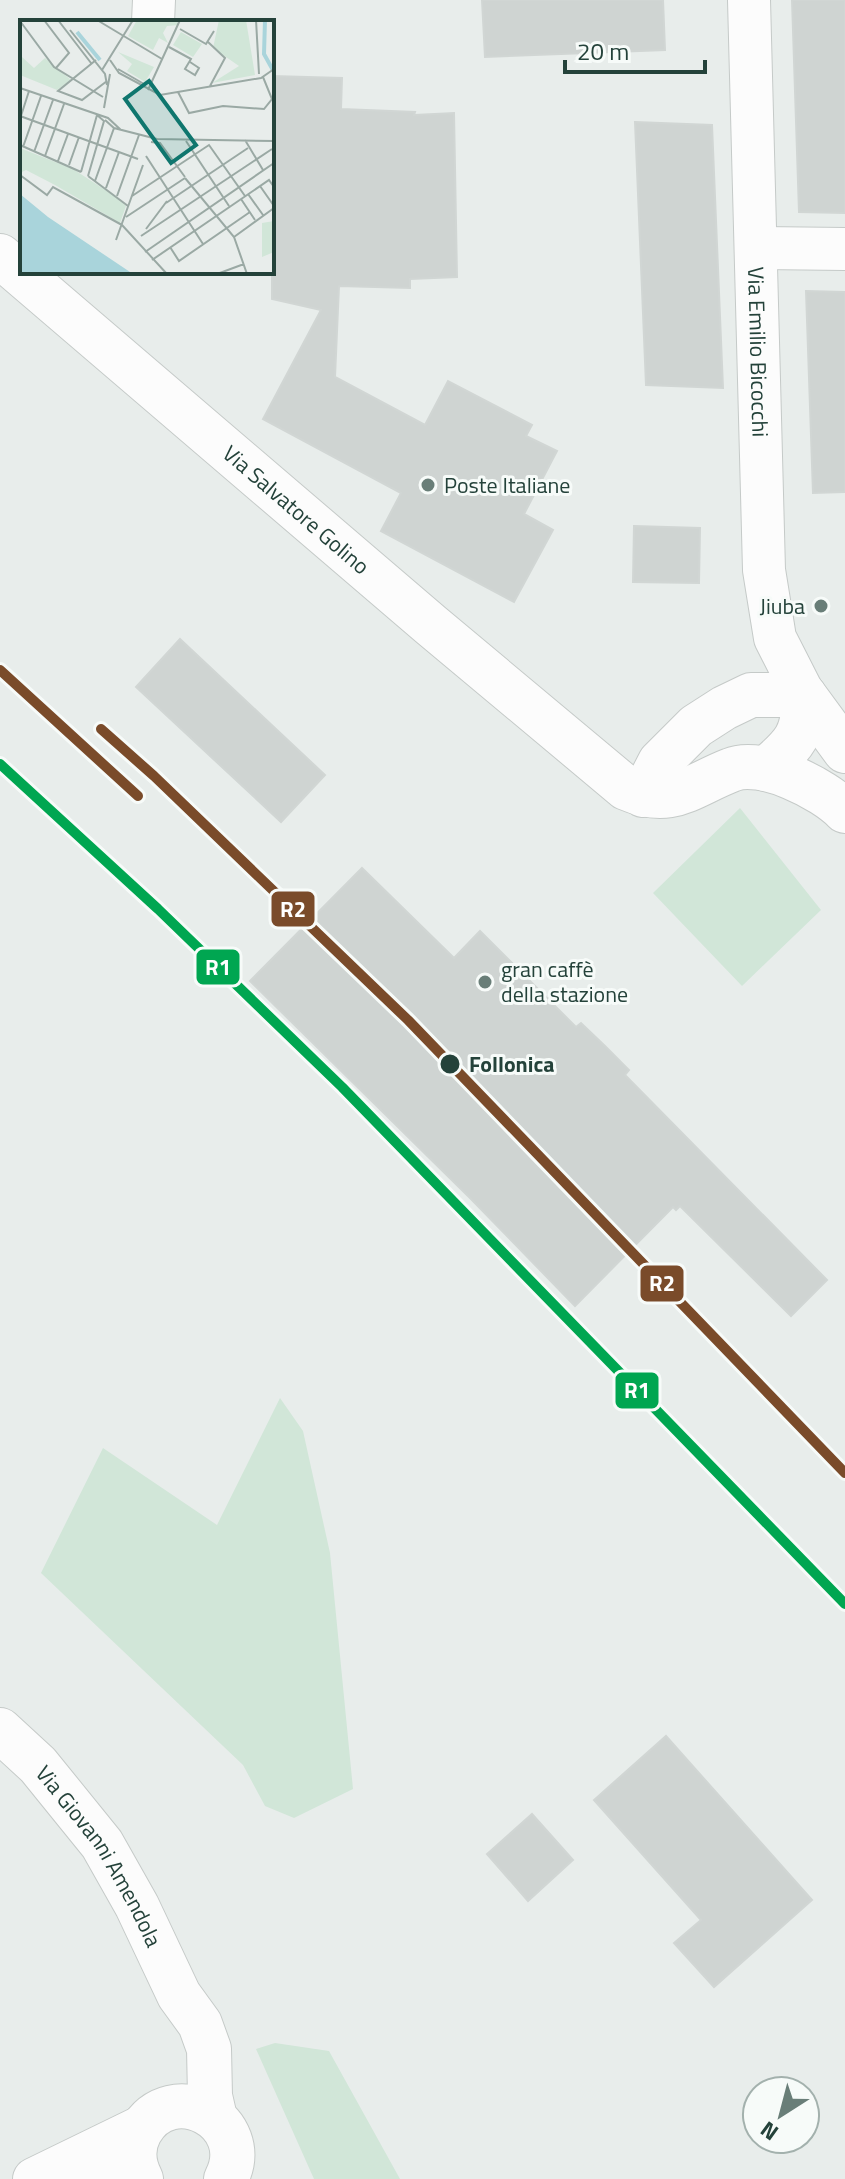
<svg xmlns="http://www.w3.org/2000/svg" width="845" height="2179" viewBox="0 0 845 2179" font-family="'Titillium Web',sans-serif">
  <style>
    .green { fill: #d1e6d8 }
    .building { fill: #cfd4d2; stroke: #d1d6d4; stroke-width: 2 }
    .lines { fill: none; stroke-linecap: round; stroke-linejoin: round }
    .minor-casing { stroke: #c5cac8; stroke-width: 44 }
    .tertiary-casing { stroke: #c5cac8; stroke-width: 46 }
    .minor { stroke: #fcfcfc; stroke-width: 42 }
    .tertiary { stroke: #fcfcfc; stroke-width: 44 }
    .rail-1-casing { stroke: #f7fbf9; stroke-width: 16 }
    .rail-2-casing { stroke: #f7fbf9; stroke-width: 16 }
    .rail-1 { stroke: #00a651; stroke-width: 10 }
    .rail-2 { stroke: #7a4b2a; stroke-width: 10 }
    .poi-dot { fill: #697e78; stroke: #f7fbf9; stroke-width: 3 }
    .stop-dot { fill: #24423a; stroke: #f7fbf9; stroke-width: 3 }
    .labels { text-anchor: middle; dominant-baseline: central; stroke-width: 6; stroke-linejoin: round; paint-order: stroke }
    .street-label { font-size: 22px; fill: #24423a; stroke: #f7fbf9 }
    .poi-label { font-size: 22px; fill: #24423a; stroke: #f7fbf9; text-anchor: start }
    .stop-label { font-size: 22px; font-weight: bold; fill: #24423a; stroke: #f7fbf9; text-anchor: start }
    .inset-river { fill: none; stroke: #a9d4db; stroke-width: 4 }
    .inset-road { fill: none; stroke: #9aa9a4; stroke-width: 2 }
    .view { fill: #0f766e; fill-opacity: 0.15; stroke: #0f766e; stroke-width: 4 }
    .inset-edge { fill: none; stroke: #24423a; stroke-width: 4 }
    .line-badge { stroke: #f7fbf9; stroke-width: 3 }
    .badge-label { font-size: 22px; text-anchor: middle; font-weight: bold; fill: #fff }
  </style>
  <rect width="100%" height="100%" fill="#e8edeb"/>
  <path class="green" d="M740,808l81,102 -79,76 -89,-93z
    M280,1398l23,33 27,122 23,236 -59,29 -29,-12 -22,-41 -202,-192 62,-125 114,77z
    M275,2043l54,8 71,128h-86l-58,-130z"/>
  <path class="building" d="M482,0h181l2,50 -180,7z
    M792,0h53v213l-46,-1z
    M272,76l70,2 -1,31 74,3 -1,3 40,-2 3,164 -47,2v9l-71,-2 -4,91 90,48 23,-44 84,44 -6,11 31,15 -33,63 29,16 -39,72 -133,-71 20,-38 -138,-74 58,-109 -49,-11z
    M635,122l77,3 11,263 -77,-3z
    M806,291l39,1v200l-32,1z
    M634,526l66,2 -1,55 -66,-1z
    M180,639l145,136 -44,47 -145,-135z
    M362,868l92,90 26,-27 96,96 5,-4 24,23 24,24 -4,5 202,205 -36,36 -111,-110 -4,4 -3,-3 -98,99 -105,-108 -220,-217z
    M666,1736l146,164 -98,87 -40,-44 27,-23 -107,-120z
    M532,1814l41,46 -45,41 -41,-47z"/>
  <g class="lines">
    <defs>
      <g id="minor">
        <path id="s1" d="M749,0l15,570 11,68 29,57"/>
        <path d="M153,22l1,-22"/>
        <path d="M757,248l88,1"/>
        <path d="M57,2169l58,10"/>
        <path d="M34,2179l111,-54"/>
      </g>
      <g id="tertiary">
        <path id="s2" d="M0,256l431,369 195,163c46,20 64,-2 105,-18 30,-13 93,19 114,41"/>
        <path d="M766,769c29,-25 38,-34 38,-74"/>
        <path d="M643,795l17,-33 36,-36 28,-18 27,-13h53l41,56"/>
        <path id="s3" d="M0,1730l38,35 64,79 35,62 42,89 21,29 9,25 1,47 5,22"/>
        <path d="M141,2179c-8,-15 -9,-32 -1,-47 31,-56 116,-11 86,47"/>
      </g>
    </defs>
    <use href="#minor" class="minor-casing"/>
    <use href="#tertiary" class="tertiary-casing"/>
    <use href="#minor" class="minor"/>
    <use href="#tertiary" class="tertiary"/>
    <defs>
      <path id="rail-1" d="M0,764l158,145 184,178 503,517"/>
      <path id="rail-2" d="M0,670l138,126
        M101,729l53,47 254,244 437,453"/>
    </defs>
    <use href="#rail-1" class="rail-1-casing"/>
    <use href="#rail-2" class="rail-2-casing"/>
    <use href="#rail-1" class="rail-1"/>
    <use href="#rail-2" class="rail-2"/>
  </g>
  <g class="poi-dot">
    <circle cx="428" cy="485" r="8"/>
    <circle cx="821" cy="606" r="8"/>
    <circle cx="485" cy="982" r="8"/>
  </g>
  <circle class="stop-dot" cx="450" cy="1064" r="11"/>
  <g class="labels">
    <g class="street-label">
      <text stroke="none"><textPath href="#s1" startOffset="352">Via Emilio Bicocchi</textPath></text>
      <text stroke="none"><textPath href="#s2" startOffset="390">Via Salvatore Golino</textPath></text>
      <text stroke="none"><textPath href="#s3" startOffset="162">Via Giovanni Amendola</textPath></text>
    </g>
    <g class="poi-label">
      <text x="444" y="485">Poste Italiane</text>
      <text x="805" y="606" text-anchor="end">Jiuba</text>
      <text x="501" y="969">gran caffè<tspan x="501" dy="25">della stazione</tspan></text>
    </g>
    <g class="stop-label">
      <text x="469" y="1064">Follonica</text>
    </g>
  </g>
  <g transform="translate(20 20)">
    <rect width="254" height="254" fill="#e8edeb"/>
    <path d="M117,0h39l3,5 -12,1 -4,7 5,10 -9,-5 -6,12 -25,-14zM199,0h27l9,55 -43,8 27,-17 -26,-18zM161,12l21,12 -9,13 -20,-12zM98,32l36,15 -9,15 -18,-11 5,-7zM2,37l12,11 11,-10 26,22 -14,10 -37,-15zM0,128l53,21 43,28 10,9 -6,17 -65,-38 -29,-15 -6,3zM254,201v31l-12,5v-34z" fill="#d1e6d8"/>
    <path d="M0,174l28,23 85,57h-113z" fill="#a9d4db"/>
    <path class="inset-river" d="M245,0l-1,34 10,18M57,12l23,28"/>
    <path class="inset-road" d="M24,0l25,33 -13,15M38,0l33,43M77,0l65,39M236,0l3,54M0,1l34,46 49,30M160,9l26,15 8,-13M50,10l35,44 2,11M188,22l17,16 -15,28M149,27l22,12 -6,10 10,6 4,-7 -9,-6M76,40l-38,31 24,9 25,-19M90,40l9,13 41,22 101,-17 13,-9M98,49l26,15M82,50l31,-50M0,68l88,30 13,12M128,70l32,-70M158,72l11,21 34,-7 41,3 8,-10 -9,-22M84,88l6,-34M0,96l118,43M0,99l9,-28M85,100l9,8 43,11M137,119l117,2M225,120l18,30M166,121l43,65M131,122l9,1 25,34M0,125l61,27M3,127l18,-51M14,132l19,-52M25,136l19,-52M126,136l57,88M38,141l10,-27M49,145l10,-28M61,152l16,-57 7,6 -16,55M0,155l27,20 6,-8 69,38M68,156l40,30M165,158l49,59 13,37M75,161l19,-53M240,166l14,20M86,168l13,-36M228,174l15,21M97,176l22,-61M112,176l77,-51 36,51M221,179l14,21M146,183l82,-55M106,197l59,-39M102,205l45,49M126,209l21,-28M121,216l131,-87M214,217l40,-29M96,220l27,-75M150,227l9,14 71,-49M125,232l129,-89M132,240l117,-80 5,7M197,254l27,-10"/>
    <path class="view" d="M129,61l47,64 -25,18 -46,-64z"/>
    <rect width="254" height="254" class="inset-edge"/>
  </g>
  <g class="line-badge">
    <rect x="270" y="890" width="46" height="38" rx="8" fill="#7a4b2a"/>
    <rect x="195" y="948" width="46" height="38" rx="8" fill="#00a651"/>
    <rect x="639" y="1264" width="46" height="39" rx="8" fill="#7a4b2a"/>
    <rect x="614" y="1371" width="46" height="39" rx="8" fill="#00a651"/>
  </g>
  <g class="badge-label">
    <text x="293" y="917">R2</text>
    <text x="218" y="975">R1</text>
    <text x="662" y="1291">R2</text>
    <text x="637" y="1398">R1</text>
  </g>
  <g transform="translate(781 2115) rotate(216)"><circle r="38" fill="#f7fbf9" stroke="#a3b1ad" stroke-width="2"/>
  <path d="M0-6L14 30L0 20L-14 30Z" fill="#697e78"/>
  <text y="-12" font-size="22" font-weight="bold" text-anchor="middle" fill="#24423a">N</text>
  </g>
  <path d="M565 60v12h140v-12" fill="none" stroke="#24423a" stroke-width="4"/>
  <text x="577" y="60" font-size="24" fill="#24423a" stroke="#f7fbf9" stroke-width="6" paint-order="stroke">20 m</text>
</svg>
